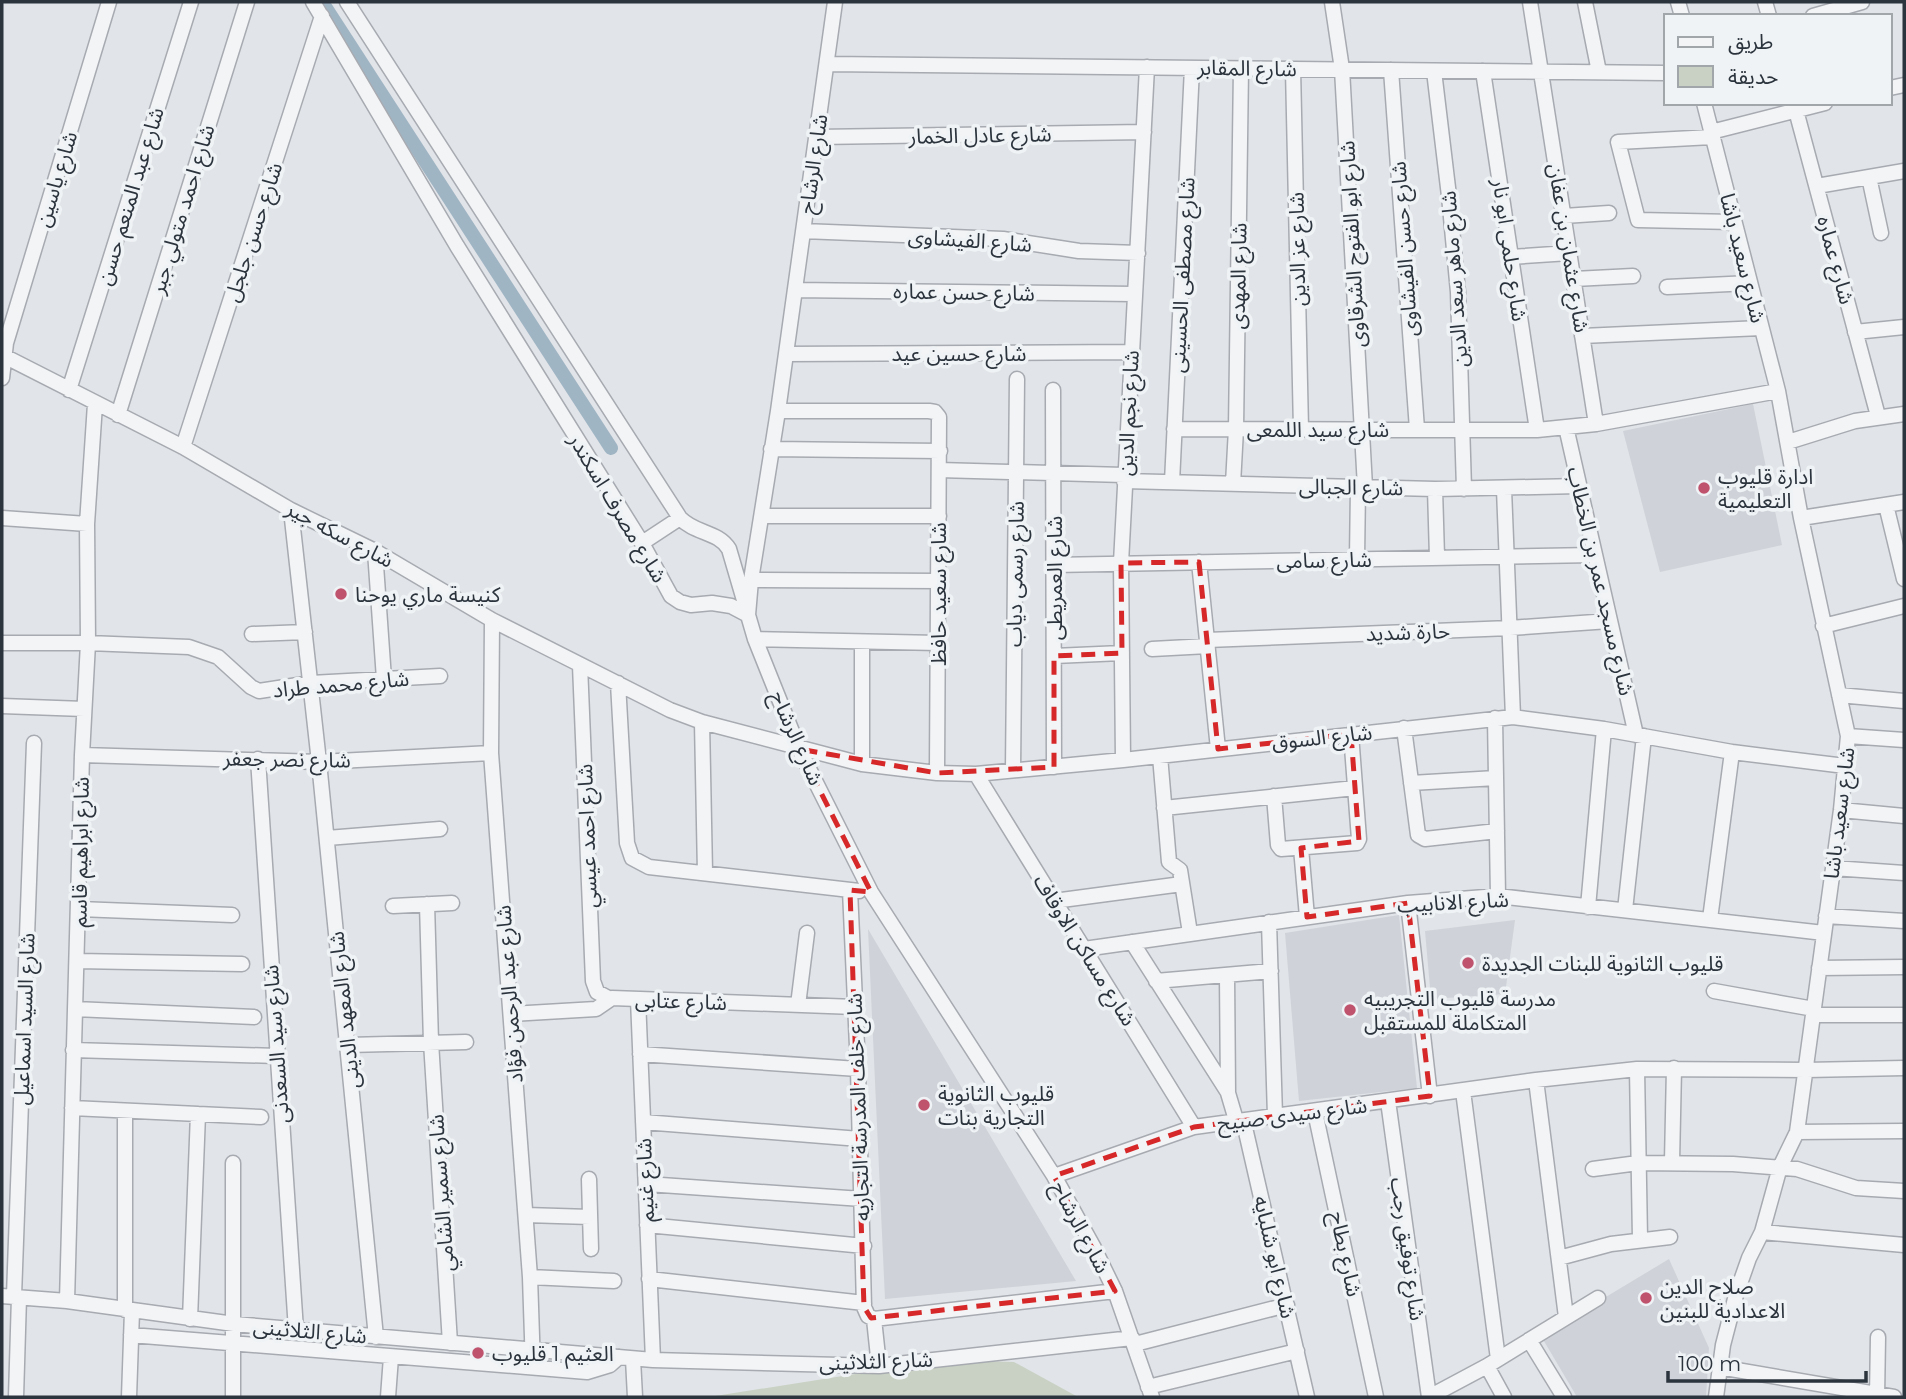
<svg xmlns="http://www.w3.org/2000/svg" width="1906" height="1399" viewBox="0 0 1906 1399" font-family="Montserrat,'Noto Sans Arabic',sans-serif">
  <style>
    .built { fill: #cfd3d9 }
    .green { fill: #c8d1c3 }
    .lines { fill: none; stroke-linecap: round; stroke-linejoin: round }
    .canal { stroke: #a0b5c4; stroke-width: 14 }
    .street-casing { stroke: #a7abb1; stroke-width: 17 }
    .street { stroke: #f3f4f6; stroke-width: 14 }
    .marked { fill: none; stroke: #d62828; stroke-width: 5; stroke-dasharray: 14 9; stroke-linejoin: round }
    .poi-dot { fill: #bf536e; stroke: #f0f3f5; stroke-width: 2.5 }
    .labels { text-anchor: middle; dominant-baseline: central; stroke-width: 7; stroke-linejoin: round; paint-order: stroke }
    .street-label { font-size: 21px; fill: #2b333d; stroke: #f0f3f5 }
    .poi-label { font-size: 21px; fill: #2b333d; stroke: #f0f3f5; text-anchor: start }
  </style>
  <rect width="100%" height="100%" fill="#e1e4e8"/>
  <path class="built" d="M1753,404l29,141 -122,27 -37,-141z
    M1399,915l18,173 -118,13 -14,-168z
    M1515,920l-10,74 -74,5 -6,-68z
    M868,929l208,352 -191,18z
    M1669,1259l40,89 -3,49h-129l-36,-61z"/>
  <path class="green" d="M944,1360l70,2 64,35h-369z"/>
  <g class="lines">
    <path class="canal" d="M322,2l289,446"/>
    <defs>
      <path id="street" d="M313,2l144,244 185,297 29,53 9,6 11,3 21,-2 19,3 17,9
        M347,2l333,516c15,16 38,13 49,31l17,58
        M835,2l-57,409 -27,169 -3,35 7,24 44,110 72,143 183,284 40,72 21,43 37,106
        M1332,2l10,67 23,418
        M1530,2l66,422
        M1585,2l14,70
        M1678,2l4,14
        M1765,2l4,14
        M1813,16l49,-14
        M827,64l839,9
        M1293,69l8,360
        M1391,70l26,359
        M1434,71l15,125 9,96 6,197
        M1483,71l54,359
        M1890,88l14,-3
        M1704,103l74,288 23,127 47,218 -7,74 -44,322 -17,35 -18,65 -13,26 -13,37 -13,50 -7,52
        M1794,103l84,313
        M1711,132l114,-29
        M817,137l327,-5
        M1712,137l-94,5 20,78 96,2
        M1869,177l12,56
        M1817,186l87,-15
        M1564,216l45,-3
        M803,231l200,8 76,12 59,2
        M1511,257l58,-4
        M1574,279l59,-3
        M1667,287l83,-4
        M795,290l339,4
        M1855,332l49,-5
        M1582,336l179,-8
        M786,354l345,-2
        M2,355l181,92 108,63 84,41 117,69 178,90 32,12 160,42 75,9 39,1 147,-14 390,-43 91,12 128,23 113,14
        M2,378l4,-35 103,-341
        M69,390l122,-388
        M1053,390l1,377
        M778,411h151l6,1 4,5 -2,356
        M118,415l129,-413
        M1566,427l70,308
        M1174,429l363,1 59,-6 182,-33
        M1788,442l67,-21 49,-7
        M183,447l139,-431
        M771,449l169,2
        M939,470l185,5
        M1124,481l311,8 144,-3
        M1172,482l20,-414
        M1233,484l3,-55 5,-361
        M1435,489l2,68
        M1504,489l9,228
        M1886,505l18,74
        M291,510l28,252 57,575
        M762,516h177
        M2,518l85,6
        M1801,518l103,-16
        M642,543l38,-25
        M375,551l9,128
        M1357,559l1,-72
        M1199,562l19,187
        M1053,565l541,-10
        M751,580l188,1
        M492,620l-1,133 39,524 3,90
        M1823,626l81,-20
        M252,634l53,-2
        M755,639l183,4
        M1207,640l303,-12 99,-7
        M862,642v122
        M2,643h86l101,4 29,10 33,30 8,4 52,-8 129,-7
        M1152,649l56,-3
        M1054,656l68,-3
        M580,665l13,316 4,11 13,7
        M618,683l9,160 5,15 17,9 210,24
        M1839,695l65,6
        M2,706l82,3
        M1495,718l3,178
        M702,722l3,151
        M1404,728l14,107 7,4 72,-8
        M1848,736l56,4
        M82,755l237,7 172,-9
        M1160,756l9,106 11,8 10,63
        M258,759l38,571
        M1123,760l-2,-197 26,-496
        M1013,770l4,-391
        M976,774l218,353
        M1411,783l85,-5
        M1274,796l4,49 3,4 76,-6 2,-4 -8,-105
        M1164,808l191,-20
        M1841,810l63,6
        M327,838l113,-9
        M1301,848l6,69
        M1833,868l71,5
        M850,890l8,179 6,238 4,9 6,3
        M1054,901l128,-17
        M1408,903l22,193
        M427,904l4,138 19,301
        M393,906l59,-3
        M1588,907l16,-178
        M79,909l153,6
        M1625,910l19,-174
        M1826,916l78,5
        M1710,919l22,-167
        M1269,922l6,194
        M1132,942l95,149
        M1084,949l324,-46 90,-7 326,37
        M77,961l165,3
        M1819,968l85,-1
        M1227,975l1,118 8,27 10,12 61,265
        M1156,981l115,-10
        M1714,991l100,18
        M638,999l15,361
        M798,1005l9,-72
        M75,1009l179,8
        M511,1014l85,-5 16,-11 243,9
        M1813,1015h91
        M348,1045l118,-3
        M73,1050l204,6
        M640,1054l218,15
        M1637,1069l3,170
        M1536,1080l30,237
        M1463,1091l35,268
        M1388,1101l41,296
        M72,1108l189,9
        M1315,1112l61,285
        M643,1122l217,17
        M1797,1132l107,-1
        M1672,1162l2,-94
        M1593,1169l45,-6 95,1 64,5 59,19 48,3
        M1054,1176l140,-49 342,-47 101,-11 169,1 98,-2
        M589,1179l2,70
        M647,1184l215,15
        M526,1215l64,2
        M647,1225l217,21
        M1762,1232l142,13
        M1559,1258l52,-14 59,-7
        M530,1277l84,4
        M649,1279l215,24
        M2,1296l65,5 167,23 419,36 226,6 253,-28
        M14,1296l20,-553
        M67,1301l15,-546 6,-112 -1,-119 8,-120
        M125,1310v-199
        M190,1319l8,-205
        M874,1319l241,-28
        M874,1319l5,47
        M131,1335l456,37 23,-7 9,-8
        M1529,1340l35,57
        M1135,1344l152,-39
        M633,1359l2,38
        M1487,1366l17,31
        M1719,1367l175,30
        M1148,1387l149,-36
        M16,1397l3,-100
        M129,1397l3,-86
        M233,1397v-234
        M388,1397l3,-40
        M1429,1397l58,-31 111,-68
        M1877,1397l1,-60"/>
    </defs>
    <use href="#street" class="street-casing"/>
    <use href="#street" class="street"/>
  </g>
  <path class="marked" d="M1199,562l19,187 133,-15 8,107 -58,7 6,69 101,-14 22,193 -236,31 -140,49 61,115 -244,27 -7,-11 -14,-417 21,2 -72,-143 138,24 117,-6v-111l68,-3 -1,-90z"/>
  <g class="poi-dot">
    <circle cx="1704" cy="488" r="7"/>
    <circle cx="341" cy="594" r="7"/>
    <circle cx="1468" cy="963" r="7"/>
    <circle cx="1350" cy="1010" r="7"/>
    <circle cx="924" cy="1105" r="7"/>
    <circle cx="1646" cy="1298" r="7"/>
    <circle cx="478" cy="1353" r="7"/>
  </g>
  <g class="labels">
    <g class="street-label">
      <text transform="translate(1247 68) rotate(1)">شارع المقابر</text>
      <text transform="translate(980 135) rotate(-1)">شارع عادل الخمار</text>
      <text transform="translate(813 164) rotate(-82)">شارع الرشاح</text>
      <text transform="translate(56 179) rotate(-73)">شارع ياسين</text>
      <text transform="translate(130 196) rotate(-73)">شارع عبد المنعم حسن</text>
      <text transform="translate(182 209) rotate(-73)">شارع احمد متولي جبر</text>
      <text transform="translate(253 232) rotate(-72)">شارع حسن جلجل</text>
      <text transform="translate(970 240) rotate(4)">شارع الفيشاوى</text>
      <text transform="translate(1352 244) rotate(-93)">شارع ابو الفتوح الشرقاوى</text>
      <text transform="translate(1569 248) rotate(81)">شارع عثمان بن عفان</text>
      <text transform="translate(1297 249) rotate(-91)">شارع عز الدين</text>
      <text transform="translate(1404 249) rotate(-94)">شارع حسن الفيشاوى</text>
      <text transform="translate(1510 250) rotate(82)">شارع حلمى ابو نار</text>
      <text transform="translate(1743 258) rotate(76)">شارع سعيد باشا</text>
      <text transform="translate(1836 260) rotate(75)">شارع عماره</text>
      <text transform="translate(1182 275) rotate(-87)">شارع مصطفى الحسينى</text>
      <text transform="translate(1238 276) rotate(-89)">شارع المهدى</text>
      <text transform="translate(1454 279) rotate(-94)">شارع ماهر سعد الدين</text>
      <text transform="translate(964 292) rotate(1)">شارع حسن عماره</text>
      <text x="959" y="353">شارع حسين عيد</text>
      <text transform="translate(1128 413) rotate(-87)">شارع نجم الدين</text>
      <text x="1318" y="429">شارع سيد اللمعى</text>
      <text transform="translate(1351 487) rotate(1)">شارع الجبالى</text>
      <text transform="translate(618 508) rotate(59)">شارع مصرف اسكندر</text>
      <text transform="translate(340 534) rotate(28)">شارع سكه جير</text>
      <text transform="translate(1324 560) rotate(-1)">شارع سامى</text>
      <text transform="translate(1015 574) rotate(-89)">شارع رسمى دياب</text>
      <text transform="translate(1054 578) rotate(-90)">شارع العمريطى</text>
      <text transform="translate(1601 581) rotate(77)">شارع مسجد عمر بن الخطاب</text>
      <text transform="translate(938 594) rotate(-90)">شارع سعيد حافظ</text>
      <text transform="translate(1408 632) rotate(-2)">حارة شديد</text>
      <text transform="translate(341 684) rotate(-5)">شارع محمد طراد</text>
      <text transform="translate(1322 737) rotate(-6)">شارع السوق</text>
      <text transform="translate(797 738) rotate(66)">شارع الرشاح</text>
      <text transform="translate(287 759) rotate(1)">شارع نصر جعفر</text>
      <text transform="translate(1839 813) rotate(-83)">شارع سعيد باشا</text>
      <text transform="translate(587 836) rotate(-92)">شارع احمد عيسي</text>
      <text transform="translate(80 852) rotate(-89)">شارع ابراهيم قاسم</text>
      <text transform="translate(1453 902) rotate(-3)">شارع الانابيب</text>
      <text transform="translate(1085 950) rotate(58)">شارع مساكن الاوقاف</text>
      <text transform="translate(509 994) rotate(-94)">شارع عبد الرحمن فؤاد</text>
      <text transform="translate(681 1001) rotate(2)">شارع عتابى</text>
      <text transform="translate(344 1010) rotate(-96)">شارع المعهد الدينى</text>
      <text transform="translate(24 1019) rotate(-88)">شارع السيد اسماعيل</text>
      <text transform="translate(276 1044) rotate(-94)">شارع سيد السعدنى</text>
      <text transform="translate(858 1107) rotate(-92)">شارع خلف المدرسة التجاريه</text>
      <text transform="translate(1292 1114) rotate(-7)">شارع سيدى صبيح</text>
      <text transform="translate(645 1180) rotate(-92)">شارع غنيم</text>
      <text transform="translate(441 1193) rotate(-94)">شارع سمير الشامي</text>
      <text transform="translate(1081 1227) rotate(62)">شارع الرشاح</text>
      <text transform="translate(1408 1249) rotate(82)">شارع توفيق رجب</text>
      <text transform="translate(1346 1254) rotate(78)">شارع بطاح</text>
      <text transform="translate(1275 1257) rotate(77)">شارع ابو شلبايه</text>
      <text transform="translate(310 1331) rotate(5)">شارع الثلاثينى</text>
      <text transform="translate(876 1361) rotate(-2)">شارع الثلاثينى</text>
    </g>
    <g class="poi-label">
      <text x="1718" y="476">ادارة قليوب<tspan x="1718" dy="24">التعليمية</tspan></text>
      <text x="355" y="594">كنيسة ماري يوحنا</text>
      <text x="1482" y="963">قليوب الثانوية للبنات الجديدة</text>
      <text x="1364" y="998">مدرسة قليوب التجريبيه<tspan x="1364" dy="24">المتكاملة للمستقبل</tspan></text>
      <text x="938" y="1093">قليوب الثانوية<tspan x="938" dy="24">التجارية بنات</tspan></text>
      <text x="1660" y="1286">صلاح الدين<tspan x="1660" dy="24">الاعدادية للبنين</tspan></text>
      <text x="492" y="1353">العثيم 1 قليوب</text>
    </g>
  </g>
  <rect width="1906" height="1399" fill="none" stroke="#2b333d" stroke-width="7"/>
  <rect x="1664" y="14" width="228" height="91" fill="#f0f3f5" stroke="#a1a6ab" stroke-width="2"/>
  <rect x="1678" y="37" width="35" height="10" fill="#f3f4f6" stroke="#a1a6ab" stroke-width="2"/>
  <text x="1728" y="49" font-size="21" fill="#2b333d">طريق</text>
  <rect x="1678" y="66" width="35" height="21" fill="#c8d1c3" stroke="#a1a6ab" stroke-width="2"/>
  <text x="1728" y="84" font-size="21" fill="#2b333d">حديقة</text>
  <path d="M1668 1371v10h198v-10" fill="none" stroke="#2b333d" stroke-width="3.5"/>
  <text x="1678" y="1371" font-size="21" fill="#2b333d" stroke="#f0f3f5" stroke-width="5" paint-order="stroke">100 m</text>
</svg>
